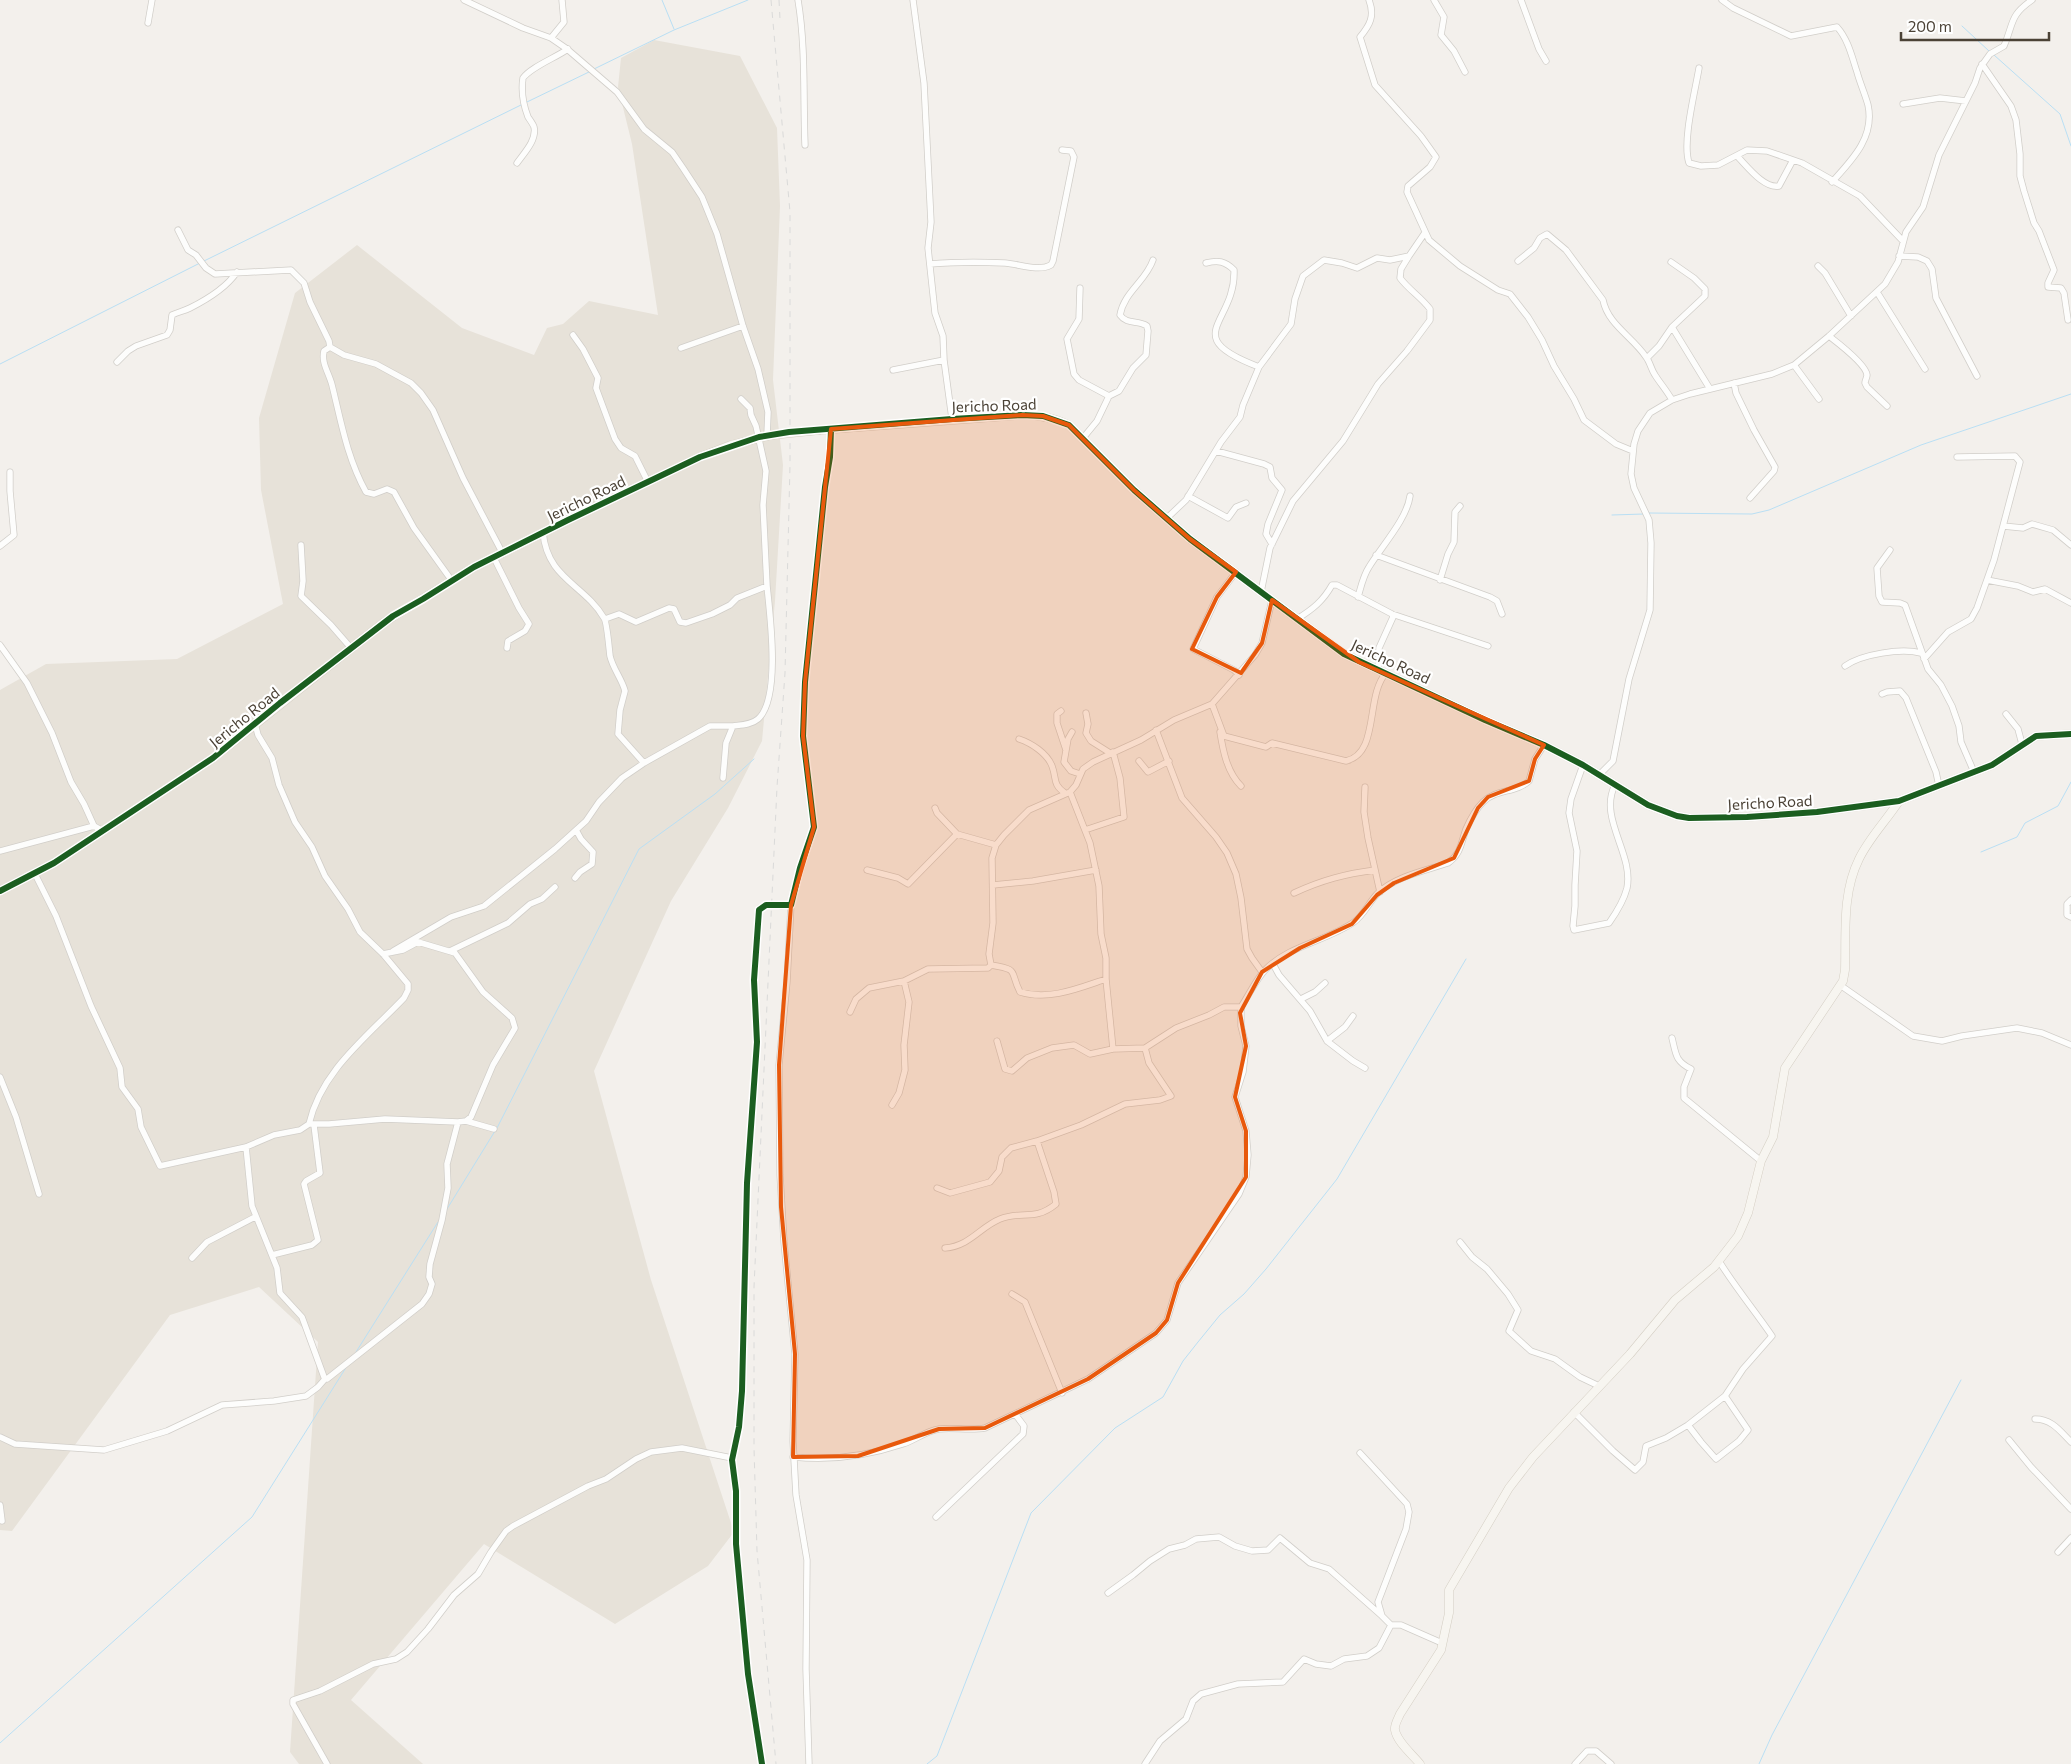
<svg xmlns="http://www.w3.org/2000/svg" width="2071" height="1764" viewBox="0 0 2071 1764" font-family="Commissioner,sans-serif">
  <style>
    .residential { fill: #e7e2d9 }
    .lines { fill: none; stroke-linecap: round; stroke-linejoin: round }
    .stream { stroke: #b9dff4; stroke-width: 1 }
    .street-tunnel { stroke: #d1cdc8; stroke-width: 5.5; stroke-dasharray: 5.5 3; stroke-linecap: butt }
    .street-casing { stroke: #d1cec9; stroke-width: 7 }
    .secondary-casing { stroke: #d4cec3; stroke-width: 9 }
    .street { stroke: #fdfdfc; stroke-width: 5.5 }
    .secondary { stroke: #f7f5f0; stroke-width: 8 }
    .rail { stroke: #dadad9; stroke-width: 1; stroke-dasharray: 6 6; stroke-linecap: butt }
    .secondary-bridge-casing { stroke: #d4cec3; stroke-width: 9; stroke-linecap: butt }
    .secondary-bridge { stroke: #f7f5f0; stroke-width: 8 }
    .cycleway-casing { stroke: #fff; stroke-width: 9 }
    .cycleway { stroke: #1b5e20; stroke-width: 6 }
    .marked { fill: #e8590c; fill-opacity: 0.2; stroke: #e8590c; stroke-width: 4; stroke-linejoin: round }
    .labels { text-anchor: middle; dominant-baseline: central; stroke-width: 4.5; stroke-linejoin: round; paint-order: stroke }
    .street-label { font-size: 15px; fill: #4b4236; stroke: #fff }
  </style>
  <rect width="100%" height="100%" fill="#f3f0ec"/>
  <path class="residential" d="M654,40l86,16 37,72 3,78 -7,174 10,85 -8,136 -13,140 -34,67 -57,93 -77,170 57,209 83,252 -26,34 -93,58 -131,-80 -133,156 72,64h-124l-9,-12 28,-410 -59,-55 -89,28 -158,216 -12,-1v-840l46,-26 131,-5 106,-55 -22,-114 -2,-72 36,-125 62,-48 105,83 72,27 13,-27 16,-4 26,-23 69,14 -26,-171 -14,-57 3,-29z"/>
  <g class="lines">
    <path class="stream" d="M662,0l12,29
      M1962,26l27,25
      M1994,55l66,59 11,32
      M594,69l80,-39 74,-30
      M527,102l64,-31
      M204,261l317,-156
      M0,364l200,-101
      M1648,513l104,1 17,-4 152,-65 150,-51
      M1612,515l32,-1
      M1981,852l36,-15 8,-14 33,-17 13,-24
      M497,1128l142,-279 76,-55 39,-35
      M447,1209l48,-78
      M356,1352l82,-130
      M0,1743l252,-226 95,-151
      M927,1764l10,-8 94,-243 84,-85 48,-31 20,-36 15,-19 22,-27 24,-21 22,-25 71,-90 129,-220
      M1759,1764l13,-29 189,-355"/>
    <path class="street-tunnel" d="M766,905l15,1"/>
    <defs>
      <path id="street" d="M464,0l59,28 28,10 16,11 50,43 27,37 28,23 11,16 19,29 15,37 26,92 15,43 10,43 -1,23
        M798,0c8,48 5,97 7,145
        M913,0l11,83 7,139 -3,26 7,65 8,23 1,24 8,59
        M1369,0c6,16 1,25 -9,37l15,48 46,51 15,21 -6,10 -22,19 -1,6 22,48 31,26 38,24 12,4 18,23 14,23 12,26 20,33 10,21 32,24 17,7
        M1434,0l10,17 -3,18 13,16 11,21
        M1521,0l18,49 7,12
        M1722,0l11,8 58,28 46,-9c11,12 15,30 20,45 3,11 8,22 11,33 7,32 -16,55 -36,77
        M148,23l4,-23
        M551,38l13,-16 -2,-22
        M1982,64l29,42 5,14 4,34v22l4,15 10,32 5,8 15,39 -6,13v4l13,1 3,5 4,27
        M1699,68c-4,24 -17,74 -10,95l12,3 17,-1 29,-15 20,1 35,12 58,33 43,45
        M1903,104l37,-6 26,3
        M1737,156c10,10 27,33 42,30l14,-26
        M517,163c7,-10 20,-23 17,-36 -1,-3 -4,-7 -6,-10 -5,-13 -7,-26 -5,-39 8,-11 32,-20 45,-29
        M178,230l10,20 8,5 10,13 9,6 76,-4 13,13 6,19 19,39 1,6 -6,4c-3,12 5,22 8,34 9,36 15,73 34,107l8,2 13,-5 7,3 20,36 38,53
        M1899,256l19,1 9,4 5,8 4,29 41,78
        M1518,261l16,-13 6,-10 7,-4 19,16 37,50c5,25 30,37 43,57 4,5 5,12 9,18 5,8 12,16 17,25
        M1206,263c12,-3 19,-2 28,7 2,54 -57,66 25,97
        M930,264c23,-2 52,-2 75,-1 14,1 33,9 46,2l2,-4 21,-104 -3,-6 -9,-1
        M1818,266l7,7 26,43
        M1080,288l-1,31 -12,20 7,35 5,6 30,16 -12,25 -14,17
        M1877,292l48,77
        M1672,327l38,62
        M573,335l10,14 15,29 -2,10 19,51 6,9 14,8 13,26
        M1829,336c9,7 37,28 38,39 0,3 -2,5 -2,8l2,4 20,19
        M330,347l14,8 32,9 35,19 10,10 12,17 30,68 40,76
        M681,348l62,-22
        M1647,358l12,-12 13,-19 33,-31v-7l-11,-11 -23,-16
        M117,362l11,-11 8,-5 31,-11 3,-5 2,-15c6,-3 12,-4 18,-7 18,-9 36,-20 47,-36
        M1794,365l25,34
        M893,370l51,-10
        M1734,383l2,10 18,37 21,37 -1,4 -24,27
        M1109,396l10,-5 14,-23 13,-13 2,-24 -1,-5c-9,-6 -20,-1 -27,-11 4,-23 26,-34 33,-55
        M1216,451l48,13 6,3 2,11 10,12 -14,34 -2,10 6,10
        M1188,496l40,22 8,-11 10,-4
        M1167,518l19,-18 35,-58 19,-25 3,-12 16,-38 32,-43 4,-25 8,-23 21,-16 18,3 15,5 20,-10 13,2 19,-4 15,-22
        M2003,526l20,2 9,-4 21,6 18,15
        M543,532c4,47 41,52 61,86 3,4 5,30 6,38 3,13 12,23 15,35l-5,19 -2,24 26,29
        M301,545l2,36 -2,15 30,29 20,23
        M0,546l14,-11 -4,-44v-19
        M1890,550l-13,18 2,28 3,6 18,1 5,2 23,64 13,16 11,21 7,20 2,16 13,30
        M1376,555l114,42 7,4 5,13
        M494,558l25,50 10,16 -4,7 -17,10 -1,7
        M1236,572l-19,25 -24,52 41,21 5,5
        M1440,580l8,-26 6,-12 1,-30 5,-6
        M1987,580l31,6 15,6 12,-3 26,14
        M1261,592l9,-44 23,-47 50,-60 35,-57 29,-33 23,-31v-11c-9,-12 -21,-19 -30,-31l1,-9 8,-13
        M1358,597c3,-10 5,-21 11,-30 12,-20 38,-48 41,-71
        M605,619l14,-5 17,8 33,-14 5,1 6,13 6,1 26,-9 18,-9 7,-7 30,-12 -4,-81 3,-34 -10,-45 -5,-11 -1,-7 -9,-9
        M1297,619c16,-10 26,-18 35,-34h5l55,29 96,32
        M0,645l27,38 25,50 19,49 13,22 10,22
        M1924,659l24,-27 23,-13 6,-11 17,-48 26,-98 -5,-6 -58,1
        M1845,666c17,-12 56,-18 76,-13
        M1378,670l1,-22 14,-31 -1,-3
        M1882,694l5,-2 13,-1 6,7 30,74 3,14
        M1212,704l12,32 42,11 6,-4 74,18c34,-8 19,-65 40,-88
        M1061,711l-4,3v9l9,27
        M1086,713l2,11 -2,9 5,8 19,12
        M2006,714l12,15 4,15
        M255,724l3,11 14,23 7,27 16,37 17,25 13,29 23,33 12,23 23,22 25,30v6l-4,8c-36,38 -83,73 -95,126
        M733,726c8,-1 18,-1 25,-7 23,-20 12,-104 9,-133
        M1156,730l26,68 34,39 11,16 9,21 5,24 6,51 5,9 10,14
        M1072,732l-4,7 -4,23 7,9 9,3
        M1220,732c3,19 7,40 21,54
        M1019,739c12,4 28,14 33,27 5,13 0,18 13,27
        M1139,761l9,11 21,-11
        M1583,765l-12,34 -2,14 8,38 -2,34v21l-2,20 1,4 35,-7c7,-10 15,-23 18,-35 7,-34 -29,-70 -12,-103
        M1599,775l14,-14 16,-82 21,-69 1,-67 -2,-23 -15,-32 -3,-14 3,-30 4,-13 12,-18 22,-13 18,-6 82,-20 22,-9 35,-29 56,-52 13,-22 8,-30 17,-25 16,-52 36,-72 5,-15 10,-14 14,-8c10,-23 5,-30 28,-46
        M1365,787l-1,25 4,26 12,54
        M1070,792l20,51 9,43 2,48 5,24v21l7,70
        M935,808l2,5 20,21
        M1085,830l39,-13 -4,-39 -7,-26
        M0,851l94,-25 9,5
        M867,870l31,8 10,6 49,-50 39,11
        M35,874l21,42 35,90 29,62 2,19 16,22 3,18 19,39 86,-19 28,-12 26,-5 9,-6h20l56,-5 73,3
        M575,878l5,-6 12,-8 1,-12 -12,-13 -5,-9 10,-9 13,-19 23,-24 22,-15 66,-37h23l-7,17 -3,35
        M993,885l40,-4 63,-11
        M1294,893c28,-13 51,-19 81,-23
        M2071,900l-4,4v11l4,2
        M791,905l-4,77 -8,83 1,110 4,67 11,112 -2,87 3,54 11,65 -1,109 3,95
        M781,906l10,-1 9,-37 14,-41 -11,-91 2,-54 20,-195 5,-30 1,-28
        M393,951l58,-34 33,-11 71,-57 21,-19
        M450,951l58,-28 22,-19 12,-5 13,-12
        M1273,964l6,11 31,36 17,30 26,20 12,7
        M991,965c29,5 18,5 29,27 29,9 59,-4 86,-13
        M1840,985l73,51 29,5 20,-5 55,-8 25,5 29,12
        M1301,999l14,-7 10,-9
        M850,1012l6,-13 13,-11 35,-7 24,-12 60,-1 3,-3 -2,-11 4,-31 -1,-65 4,-13 8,-10 25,-25 41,-18 6,-7 7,-16 10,-7 48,-22 33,-20 38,-16 43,-49 7,-12 10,-43
        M1672,1038c4,16 3,23 19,31l-7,18v11l77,63
        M997,1041l8,28 7,2 15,-13 25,-10 22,-3 16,9 23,-5 32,-1 31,-20 33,-13 15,-8h17
        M1327,1041l18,-14 8,-11
        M0,1077l16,40 23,77
        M892,1105l7,-12 6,-23 -1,-25 5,-43 -5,-21
        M466,1121l28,8
        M246,1147l6,59 25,62 3,25 22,24 22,60 3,2 95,-75 7,-10 3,-10 -3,-7 1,-13 12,-44 6,-32 -1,-24 11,-42 8,-1 5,-4 22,-52 22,-37 -3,-10 -29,-26 -28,-39 -37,-11 -15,8 -20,4
        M937,1188l13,5 40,-11 9,-11 3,-14 9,-9 26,-7 44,-16 44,-21 35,-4 11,-4 -22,-33 -4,-15
        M1460,1242l12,15 15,12 21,25 10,16 -9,21 22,20 24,8 25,18 19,9
        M945,1248c25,-2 35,-21 55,-29 22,-9 34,3 56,-15l-2,-12 -17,-51
        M272,1255l40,-10 6,-5 -14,-56 2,-3 14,-8 -6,-48
        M192,1258l15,-16 48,-25
        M1719,1261c16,26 36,50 53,75l-29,33 -18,27 -37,29 13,17 15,17 23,-18 9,-11 -23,-34
        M1012,1294l13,8 37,91
        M1574,1412l39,39 22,19 8,-8 3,-16 20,-8 22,-13
        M2035,1419c17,0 25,12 36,23
        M0,1437l15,7 89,6 63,-19 55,-26 52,-4 32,-5 12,-9 7,-8
        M2009,1440l22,27 40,42
        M1360,1453l47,51 2,8 -3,17 -28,73 4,14 9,9
        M793,1457c37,4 74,-1 110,-13 12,-4 23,-13 36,-15 15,-2 30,2 46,-1l103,-49 68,-46 11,-13 11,-37 61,-89 7,-17 2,-22 -2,-24 -11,-34 8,-25 3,-26 -5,-20v-19c8,-12 15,-28 25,-38 24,-24 61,-28 88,-47 10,-7 15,-20 24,-29 18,-17 47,-22 70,-30 13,-9 13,-20 18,-34 4,-9 10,-20 17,-27 13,-13 33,-9 46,-21l6,-22 9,-14
        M0,1505l2,16
        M936,1517l87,-83 1,-8 -9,-12
        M2058,1552l13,-14
        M1108,1593l25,-18 17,-14 19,-12 16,-4 11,-6 23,-2 16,9 17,5 16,-1 12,-12 30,25 19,6 53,47
        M327,1764l-34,-60v-4l27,-9 53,-27 23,-5 11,-7 21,-23 26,-34 24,-21 13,-22 15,-21 7,-5 75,-40 18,-7 30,-20 15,-7 31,-4 50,10
        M762,1764l-14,-90 -12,-130v-53l-4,-31 7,-33 3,-36 5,-208 10,-141 -3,-62 4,-66 2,-6 6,-3
        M1145,1764l15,-23 26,-22 7,-18 8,-7 37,-10 45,-2 21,-23 12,5 15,2 13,-7 23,-3 12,-8 12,-23h10l41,18
        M1575,1764l12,-13h9l15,13"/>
      <path id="secondary" d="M820,430l202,-15c17,0 31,2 47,10l65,65 56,49 154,115 141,66 59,25 39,20 65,40 29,11 12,2 58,-1 70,-5 82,-11 93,-36 44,-29 35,-2
        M0,891l54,-28 159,-105 170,-135 91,-56 94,-47 132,-63 31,-12 41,-10
        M1420,1764c-7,-9 -23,-22 -25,-34 -1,-5 3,-11 5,-16l41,-64 8,-37v-23l60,-102 24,-31 97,-103 45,-54 39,-33 24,-31 10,-23 13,-52 12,-24 12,-69 58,-87 2,-11c1,-37 -3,-77 14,-111 10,-21 27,-38 40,-58"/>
    </defs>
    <use href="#street" class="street-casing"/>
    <use href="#secondary" class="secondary-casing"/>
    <use href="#street" class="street"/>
    <use href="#secondary" class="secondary"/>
    <path class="rail" d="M771,0l19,212v253l-5,208 -8,114 -23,500v161l3,103 19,213
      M779,0l1,19"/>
    <defs>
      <path id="secondary-bridge" d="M772,435l48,-5"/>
    </defs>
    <use href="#secondary-bridge" class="secondary-bridge-casing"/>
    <use href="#secondary-bridge" class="secondary-bridge"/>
    <defs>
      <path id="cycleway" d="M0,891l54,-28 159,-105 67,-55 113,-87 30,-17 51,-32 94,-47 132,-63 59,-20 30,-5 163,-13 70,-4 21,1 26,9 65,65 56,49 154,115 141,66 59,25 39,20 65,40 29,11 12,2 58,-1 70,-5 82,-11 93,-36 44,-29 35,-2
        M762,1764l-14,-90 -12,-130v-53l-4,-31 7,-33 3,-36 5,-208 10,-141 -3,-62 5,-70 7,-5h25l9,-37 14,-41 -11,-91 2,-54 20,-195 5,-30 1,-28"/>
    </defs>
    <use href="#cycleway" class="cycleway-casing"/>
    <use href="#cycleway" class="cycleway"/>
  </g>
  <path class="marked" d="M1022,415l21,1 26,9 65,65 56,49 46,33 -19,25 -25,52 49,24 21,-30 10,-43 87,62 185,83 -9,14 -6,22 -41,16 -10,11 -24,50 -60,25 -17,12 -25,29 -52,24 -38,24 -22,41 6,33 -11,51 11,34v46l-68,106 -11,37 -11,13 -68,46 -103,49 -46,1 -81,27 -65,1 2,-103 -14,-147 -2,-142 12,-160 23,-78 -11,-91 2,-54 26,-253z"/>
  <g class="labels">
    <g class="street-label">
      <text transform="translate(994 405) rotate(-2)">Jericho Road</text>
      <text transform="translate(586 498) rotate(-26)">Jericho Road</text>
      <text transform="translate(1391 661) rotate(25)">Jericho Road</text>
      <text transform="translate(244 717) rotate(-39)">Jericho Road</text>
      <text transform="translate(1770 802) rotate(-3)">Jericho Road</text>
    </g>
  </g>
  <path d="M1901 32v8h148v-8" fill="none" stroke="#4b4236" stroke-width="2.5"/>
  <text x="1908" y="32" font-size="15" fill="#4b4236" stroke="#ffffff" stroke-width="4" paint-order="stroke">200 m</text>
</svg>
